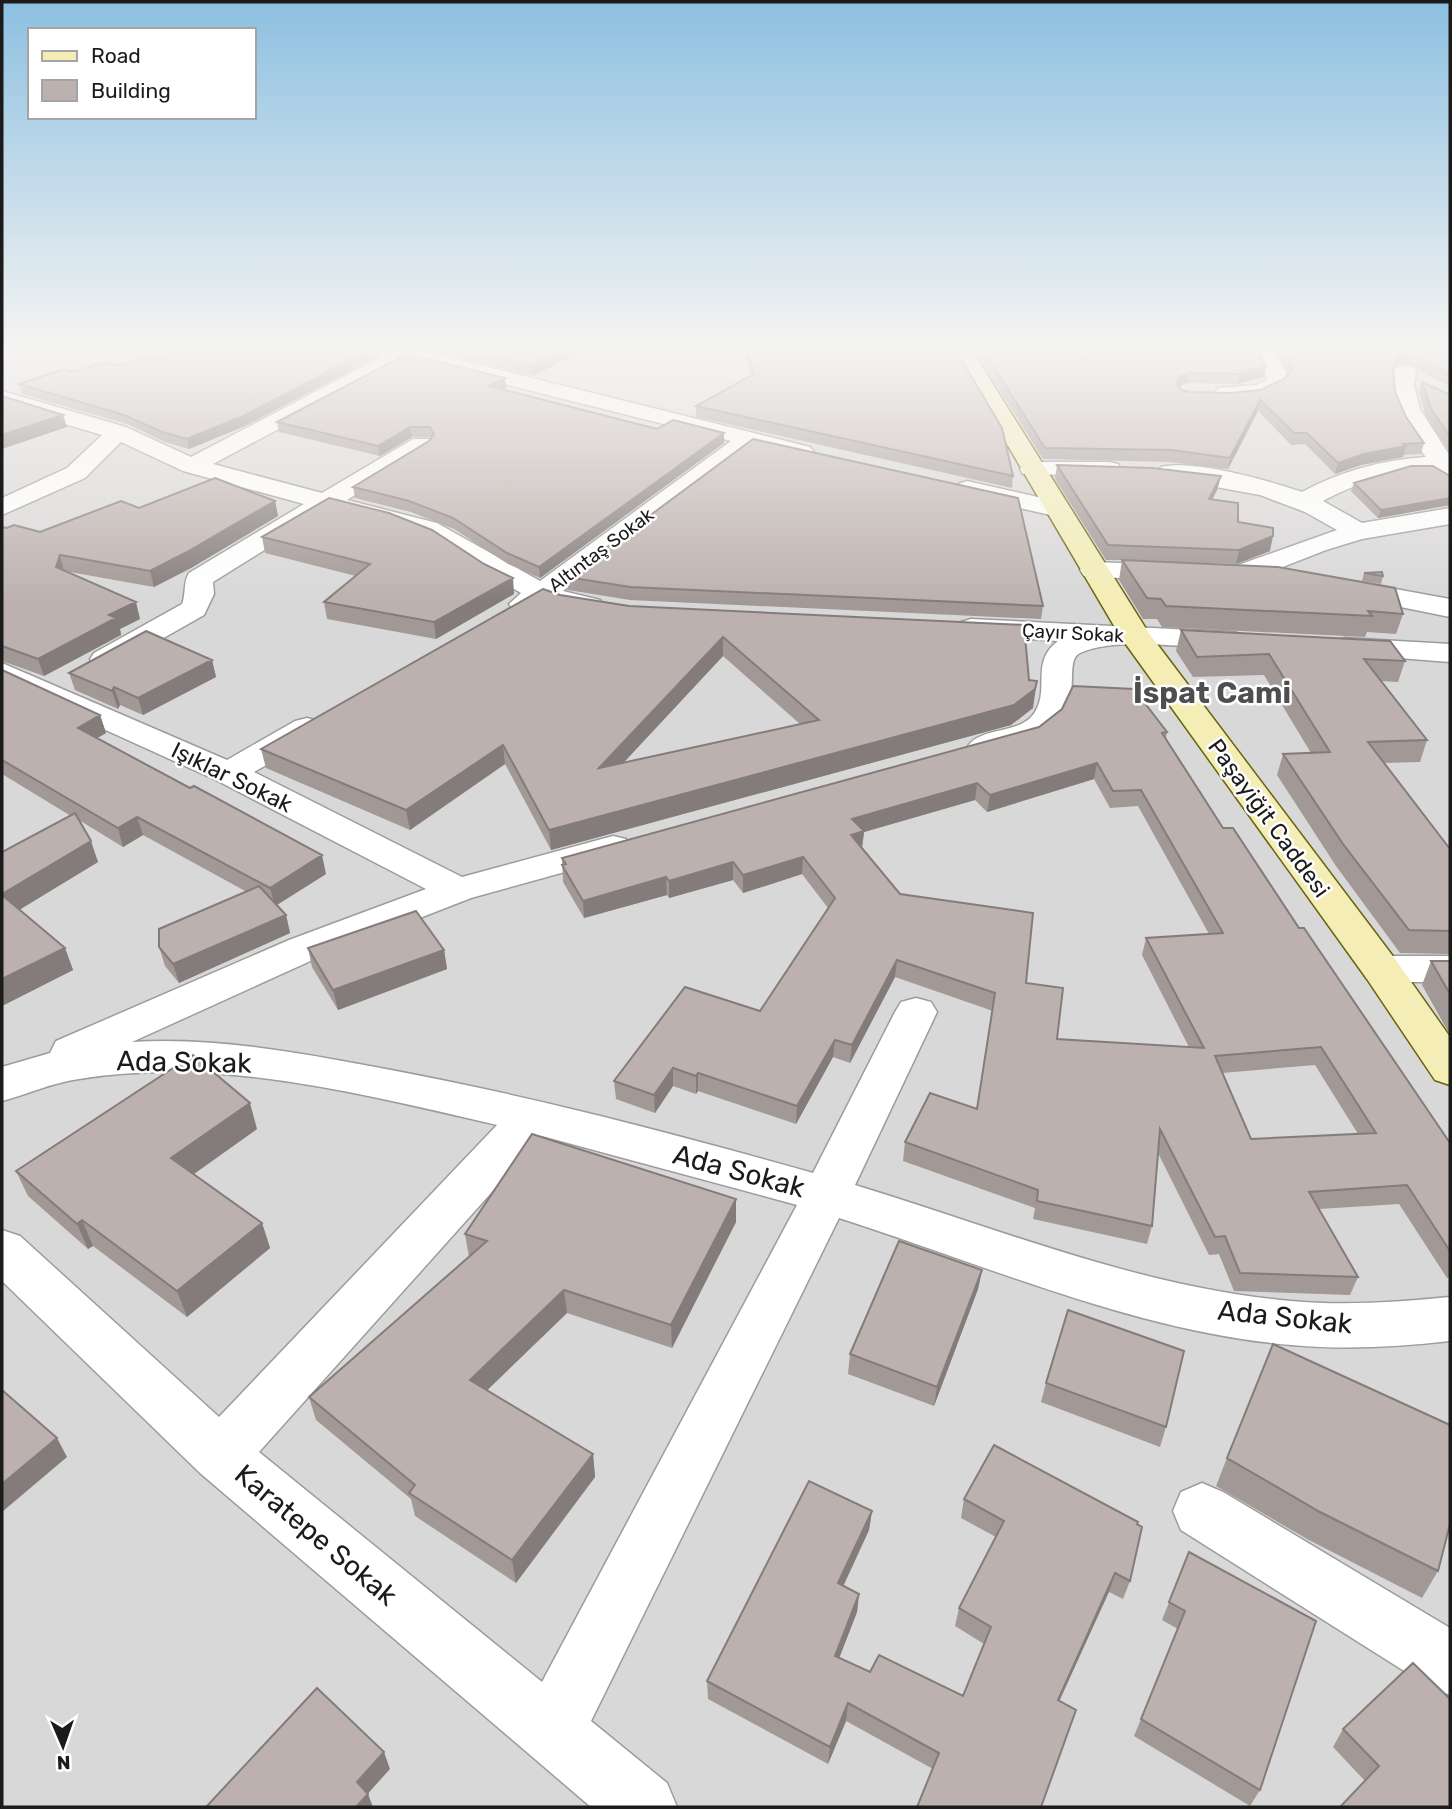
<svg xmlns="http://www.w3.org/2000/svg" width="1452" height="1809" viewBox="0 0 1452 1809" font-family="Rubik,sans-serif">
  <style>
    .residential { fill: #d9d8d8 }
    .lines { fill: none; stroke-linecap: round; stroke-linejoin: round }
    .minor-casing { stroke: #9c9c9c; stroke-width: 3 }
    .secondary-casing { stroke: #68630c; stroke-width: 3 }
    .minor { fill: #fff; fill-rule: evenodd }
    .secondary { fill: #f4edb6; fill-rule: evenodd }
    .wall { fill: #a29896; fill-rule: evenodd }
    .shaded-wall { fill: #847c7a }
    .building { fill: #bcb1ae; stroke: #847c7a; stroke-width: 2; fill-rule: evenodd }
    .labels { text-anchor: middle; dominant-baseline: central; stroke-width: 5; stroke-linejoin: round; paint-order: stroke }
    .far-street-label { font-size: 19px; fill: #1b1b1b; stroke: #fff }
    .street-label { font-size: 23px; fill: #1b1b1b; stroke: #fff }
    .near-street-label { font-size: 28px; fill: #1b1b1b; stroke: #fff }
    .district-label { font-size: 30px; font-weight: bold; fill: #4e4e4e; stroke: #fff }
  </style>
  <rect width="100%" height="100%" fill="#ece6e1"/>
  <path class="residential" d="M2,349h1448v1458h-1448z"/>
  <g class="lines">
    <defs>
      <path id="minor" d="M380,349h35l395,98 4,5 -4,5 -8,2 -48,-12 -191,144 37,9 4,6 -4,6 -10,3 -46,-11 -21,9 -10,-3 -4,-6 12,-11 -102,-58 -90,-25 -116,72 1,12 -10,21 -88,50 -11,3 -11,-3 -4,-6 4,-6 88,-49c4,-10 1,-22 7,-31l115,-69 -121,-33 -62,-29 -36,36 -83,37v-17l65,-30 35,-33 -100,-30v-14l124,36 65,30 196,-103zM408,360l323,81 -191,140 -103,-58 -90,-23 82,-51 4,-5 -4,-5h-16l-91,54 -109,-29z
        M1251,349h20l18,27c-6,25 -50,27 -71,22l-3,-5 3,-5 39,-3 9,-5 1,-4z
        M1405,366l8,1 3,5 -2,13 6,24 30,47v20c-5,-1 -10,-4 -15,-5 -31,-6 -85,15 -112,30l39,22 88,-15v16l-88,15 -36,11 -79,31 -10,2 -10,-2 -4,-6 4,-6 110,-39 -32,-18 -45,-17 -99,-18 -3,-5 3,-5c34,-8 108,14 141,25 39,-21 80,-32 124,-35 -16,-22 -47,-61 -29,-90z
        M1032,462h77l9,2 3,5 -3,5 -9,2 -86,-2 -3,-5 3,-5z
        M967,481l97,22 4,5 -4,5 -9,3 -97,-22 -4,-5 4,-5z
        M1094,562l77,3 10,2 4,6 -4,6 -10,2 -87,-5 -4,-6 4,-6z
        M1346,580l104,19v18l-114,-23 -4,-6 4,-6z
        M971,619l262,13 11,3 4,6 -4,6 -11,3c-41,-2 -117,-14 -153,3 -22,11 19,71 -65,95 -15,4 -27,9 -42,5l-5,-7c14,-20 53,-11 67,-34 15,-24 -5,-50 23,-71l-97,-7 -5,-6 5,-6z
        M1345,638l105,6v18l-116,-9 -4,-6 4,-6z
        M2,663l225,97 68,-39 12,-3 12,3 4,7 -4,7 -65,37 208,105 151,-41 13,3 5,8 -5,8 -155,43 -154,60 -185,84c82,-5 163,10 243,25 148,27 293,65 438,106l82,-161 6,-10 15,-4 15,4 6,10 -82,173c142,43 286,103 436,116 53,5 106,1 159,-4v44c-53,6 -105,9 -158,4 -152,-12 -309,-81 -453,-127l-248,503 76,62 10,24h-86l-391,-334 -198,-192v-51l18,6 199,181 278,-292c-135,-31 -279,-69 -418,-46 -28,4 -51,15 -77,22v-34l48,-14 6,-12 233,-101 137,-51 -210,-109 -214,-97zM542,1136l255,69 -255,477 -283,-230z
        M1381,956h69v26h-69l-14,-3 -6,-10 6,-10z
        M1202,1483l21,9 227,136v67l-22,-9 -247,-156 -8,-19 8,-19z"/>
      <path id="secondary" d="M951,349h20l177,283 247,327 55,78v48l-15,-5 -68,-101 -247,-343z"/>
    </defs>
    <use href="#minor" class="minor-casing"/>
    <use href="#secondary" class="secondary-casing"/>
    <use href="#minor" class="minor"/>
    <use href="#secondary" class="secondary"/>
  </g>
  <path class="wall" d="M189,349h192l1,5 -137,72 -56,23 -24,-7 -38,-18 -105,-30 -3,-10 54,-12 90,-13z
    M426,349h162l-56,27z
    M743,349h212l58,127 -1,12 -316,-71v-11l55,-31z
    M974,349h103l9,11 178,17 -27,7 -50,-1 -8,3 2,4 8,2 42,1 29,-3 24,-11 5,-5 -15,-25h176v37l-44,-22h-9l-4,8 2,20 11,25 18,26 -3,11 -18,1v2l-42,8 -26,9 -30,-30 -14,1 -33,-34 -30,58 -59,-7 -126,-3z
    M505,378l1,10 -3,1 154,40 67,14 -184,135 -32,-14 -54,-35 -43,-17 -56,-14 -2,-11 76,-46 2,-4h-19l-32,19 -101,-24 -2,-10z
    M1422,382l28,13v57l-23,-32 -8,-28z
    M1057,465l164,11 -4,14 -5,10 58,51 -34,13 -101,-3 268,53 -7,20 -29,-2 -2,5 -203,-10 -5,-8h-14l-24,-39 3,-20h-16l-51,-81z
    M1450,476v30v-1l-72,13 -27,-27 3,-8z
    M275,501l3,15 -87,52 -37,19 -90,-16 76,48 -20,10 1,6 -77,41 -42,-15v-134l38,5 99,-24z
    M262,537l252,57 -78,45 -109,-20 -3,-17 32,-26 -91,-23z
    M1364,573l19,3 -2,8 -19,-3z
    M567,577l476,29 -2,13 -411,-19 -62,-10z
    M560,595l469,85 4,28 -22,17 -460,125 -46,-86 -95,66 -144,-62 -5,-19zM723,656l77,68 -177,39z
    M1181,630l224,31 -7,21 -17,-1 46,59 -7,22 -36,1 66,86v105l-50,-1 -64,-87 -59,-91 6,-21 28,-1 -47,-78 -71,2 -17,-26z
    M212,660l4,17 -73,38 -23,-10 -2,4 -43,-19 -6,-17z
    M2,670l98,45 6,18 -10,5 230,136 -49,31 9,10 4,18 -111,50 -14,-17 -6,-19 88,-55 -104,-57 -20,12 -44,-27 19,42 -79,48 46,38 8,22 -71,36v-154l69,-36 -69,-42z
    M1167,732l-1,7 57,89 76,100 151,215v134l-3,1 -48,-74 -80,5 39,68 -8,18 -116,-4 -15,-37 -10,1 -51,-102 -6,73 -5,18 -114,-25 2,-11 -132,-47 2,-19 72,-33 16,-98 -98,-34 -45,86 -17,-6 -37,67 -98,-33 -2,3 -23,-8 -18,27 -39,-14 -2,-18 146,-70 68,-103 -26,-34 -59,19 -10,-13 -64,18 -2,-3 -83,23 -21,-36 -1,-24zM1094,779l16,29 28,-2 71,128 -63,4 -4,17 47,92 -132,-8 -31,-56 -126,-89 -38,-46 2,-16 111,-32 12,12zM1315,1065l43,69 -107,5 -29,-66z
    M308,948l136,2 3,19 -109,41 -26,-43z
    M1431,961h19v74l-28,-50z
    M257,1129l-64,45 69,49 8,25 -83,69 -94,-71 -5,3 -60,-53 -12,-25z
    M736,1222l-64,126 -105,-35 -80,77 106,64 2,23 -79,106 -101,-67 -4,-17 -95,-79 -7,-23 160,-140 -4,-23z
    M982,1270l-4,19 -44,117 -86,-32 2,-20z
    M1046,1383l120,44 -6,20 -119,-45z
    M1227,1458l211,113 -16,27 -115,-59 -91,-53z
    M964,1499l173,26 -7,56 -7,18 -14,-7 -176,177 -87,-48 -18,43 -120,-65 -1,-18 165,-170 -3,19 -26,56 16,8 -2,18 -18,46 31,14 93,24 21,-52 -29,-18 4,-18 37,-71 -35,-19z
    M1189,1552l71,238 -10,16 -116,-70 44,-107 -16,-9z
    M1450,1699l-85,82 -32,-34 10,-18z"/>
  <path class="shaded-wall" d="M372,349h9l1,5 -137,72 -56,23 -2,-10z
    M568,349h20l-56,27 -1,-10z
    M1409,353l-3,11h-9l-7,14 3,-10 7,-14z
    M1266,366l-2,11 -27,7 2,-10z
    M1189,373l-2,10 -9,4 -1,-3 3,-8z
    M505,378l1,10 -16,7 -1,-9z
    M1260,400l-2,11 -30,58 2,-11z
    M63,415l4,12 -65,22v-14z
    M410,427l2,10 -32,19 -2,-10z
    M724,433v10l-184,135 -1,-11z
    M1406,446l-3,11 -42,8 -26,9 3,-11 26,-9z
    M1221,476l-4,14 -12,23 4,-14z
    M1450,498v7l-72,13 3,-8z
    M275,501l3,15 -87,52 -37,19 -4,-16z
    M1273,536l-3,15 -34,13 3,-14z
    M60,555l4,16 -4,12 -4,-16z
    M513,578l1,16 -78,45 -2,-17z
    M136,602l4,17 -20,10 1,6 -77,41 -6,-17 71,-44z
    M723,637v19l-123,132 -1,-20z
    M212,660l4,17 -73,38 -5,-17z
    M1037,681l-4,27 -22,17 -460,125 -2,-20z
    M114,687l6,18 -2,4 -6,-18z
    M100,715l6,18 -22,13 -6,-18z
    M503,745l2,19 -95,66 -4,-20z
    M1097,763l-3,16 -107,33 3,-17z
    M977,783l-2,17 -111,32 -2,16 -12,4 2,-33z
    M137,817l6,18 -20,12 -5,-19z
    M91,841l7,21 -89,54 -7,-19v-3z
    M322,855l4,19 -51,32 -5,-18z
    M803,857l-1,17 -59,19v-18z
    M733,862v18l-64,18v-17z
    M666,877l1,18 -83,23 -1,-17z
    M286,915l4,18 -111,50 -6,-19z
    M65,948l8,22 -71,36v-27z
    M444,950l3,19 -109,41 -5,-20z
    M897,960l-2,17 -45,86 2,-18z
    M835,1040l-2,17 -37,67 1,-18z
    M673,1068v18l-18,27 -1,-18z
    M698,1073v18l-2,3v-18z
    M250,1103l7,26 -77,55 -9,-26z
    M736,1199v23l-64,126 -1,-23z
    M82,1220l11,26 -5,3 -11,-25z
    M262,1223l8,25 -83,69 -10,-26z
    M982,1270l-4,19 -44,117 3,-19z
    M564,1290l3,23 -93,90 -4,-23z
    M57,1438l10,19 -65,55v-28z
    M593,1454l2,23 -79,106 -4,-23z
    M872,1511l-3,19 -33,72 2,-19z
    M1115,1573l-6,19 -57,125 6,-17z
    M859,1594l-2,18 -24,62 2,-18z
    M848,1703l-2,18 -18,43 2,-17z
    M384,1752l6,17 -27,30 -6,-17z
    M368,1794l5,13h-17z"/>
  <path class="building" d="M189,349h183l-129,67 -56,23 -25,-7 -38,-17 -105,-31 45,-15 9,3 32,-10 15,4 29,-10 14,3z
    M462,349h106l-37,17z
    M746,349h209l47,79 11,48 -317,-70 58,-32z
    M982,349h95l9,11 2,-11h168l10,17 -27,8 -50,-1 -9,3 -3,8 4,6 8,2 42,1 29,-3 24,-11 10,-11 -11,-19h167v25l-41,-21 -9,1 -7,14 2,24 11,25 18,26 -21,1 3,2 -42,8 -26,9 -31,-30h-13l-34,-33 -30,58 -59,-8 -126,-2z
    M407,354l98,24 -16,8 168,43 16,-9 51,13 -185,134 -32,-14 -54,-35 -44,-17 -56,-14 76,-46 5,-7 -4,-7h-20l-32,19 -101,-24z
    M1422,382l28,13v41l-19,-27z
    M2,396l61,19 -61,20z
    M753,439l265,59 25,108 -413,-19 -63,-10z
    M1057,465l95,3 69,8 -12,23 29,4v19l35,6v8l-34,14 -131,-5z
    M1411,466h22l17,10v22l-69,12 -27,-27z
    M215,478l60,23 -88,51 -37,19 -90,-16 -4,12 80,35 -27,13 7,3 -78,41 -36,-13v-119l5,1 7,-3 26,7 81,-31 18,7z
    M329,498l60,15 43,17 52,34 29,14 -79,44 -110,-20 46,-38 -108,-27z
    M1122,560l156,7 117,21 8,26 -35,-3 4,5 -206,-10 -5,-7 -14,-1z
    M1382,572l1,4 -19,-3z
    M543,589l17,6 69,11 395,19 5,55 8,1 -2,8 -21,16 -465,125 -46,-85 -97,65 -145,-61zM723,637l96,83 -220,48z
    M1181,630l209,11 15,20 -41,-2 63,81 -59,2 82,107v82l-41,-1 -66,-86 -60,-90 47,-2 -61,-98 -72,3z
    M146,631l66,29 -74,38 -24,-11 -2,4 -43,-18z
    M2,670l98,45 -22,13 112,60 4,-2 128,69 -52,33 -133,-71 -19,11 -116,-68z
    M1073,686l61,3 33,43 -5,1 61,95h10l66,100h5l146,215v108l-43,-66 -98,7 49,85 -118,-4 -15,-37 -10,1 -55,-108 -8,97 -115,-25 1,-11 -133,-48 25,-49 47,16 18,-116 -98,-33 -45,85 -17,-5 -38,66 -99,-33 -2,3 -23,-8 -19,27 -40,-14 71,-94 75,24 75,-113 -32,-41 -60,18 -10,-13 -64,19 -3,-4 -83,24 -21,-36 4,-1 -4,-6 477,-131 23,-18zM1097,763l16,28 28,-1 82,143 -77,5 58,110 -147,-9 6,-51 -37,-5 7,-70 -133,-19 -49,-59 13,-4 -12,-12 125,-36 13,12zM1321,1047l55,86 -125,6 -36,-83z
    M75,813l16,28 -89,53v-42z
    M259,886l27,29 -113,49 -14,-17v-18z
    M2,895l63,53 -63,31z
    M416,911l28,39 -111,40 -25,-42z
    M1431,961h19v33z
    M193,1055l57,48 -79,55 91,65 -85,68 -95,-71 -5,4 -61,-53z
    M532,1134l204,65 -65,126 -107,-35 -94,90 123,74 -81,106 -103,-67 6,-8 -106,-88 178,-156 -22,-7z
    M899,1241l83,29 -45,117 -87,-33z
    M1068,1310l116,41 -18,76 -120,-44z
    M1273,1344l177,81v99l-12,47 -118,-59 -93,-54z
    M2,1390l55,48 -55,46z
    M994,1445l144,77 -1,2 5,3 -12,54 -15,-8 -57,127 18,10 -35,97h-124l22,-54 -91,-50 -18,44 -123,-66 102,-200 63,30 -34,72 21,11 -24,62 35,16 9,-17 84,41 28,-69 -32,-19 45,-87 -40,-22z
    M1189,1552l127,69 -56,169 -119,-71 44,-108 -16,-9z
    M1413,1663l37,36v108h-110l39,-41 -36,-37z
    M317,1688l67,64 -27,30 11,12 -12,13h-150z"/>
  <linearGradient id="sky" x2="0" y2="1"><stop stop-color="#8cc0e1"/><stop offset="0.58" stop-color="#f6f4f2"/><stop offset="1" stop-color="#f6f4f2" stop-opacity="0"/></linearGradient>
  <rect width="1452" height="602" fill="url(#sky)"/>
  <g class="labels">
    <g class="far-street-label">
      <text transform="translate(601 550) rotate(-37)">Altıntaş Sokak</text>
      <text transform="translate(1073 633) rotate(3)">Çayır Sokak</text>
    </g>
    <g class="street-label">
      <text transform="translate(232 777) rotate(26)">Işıklar Sokak</text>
      <text transform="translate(1269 818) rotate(54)">Paşayiğit Caddesi</text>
    </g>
    <g class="near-street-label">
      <text transform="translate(184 1062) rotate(1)">Ada Sokak</text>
      <text transform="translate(739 1171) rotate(15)">Ada Sokak</text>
      <text transform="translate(1285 1317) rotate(6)">Ada Sokak</text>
      <text transform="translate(316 1535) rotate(40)">Karatepe Sokak</text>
    </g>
    <g class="district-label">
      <text x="1212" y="693">İspat Cami</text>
    </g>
  </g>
  <rect width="1452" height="1809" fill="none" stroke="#1b1b1b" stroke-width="7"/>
  <rect x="28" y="28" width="228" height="91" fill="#ffffff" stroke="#a4a4a4" stroke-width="2"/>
  <rect x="42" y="51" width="35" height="10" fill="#f4edb6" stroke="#a4a4a4" stroke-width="2"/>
  <text x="91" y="63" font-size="21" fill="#1b1b1b">Road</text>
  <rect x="42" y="80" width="35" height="21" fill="#bcb1ae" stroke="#a4a4a4" stroke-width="2"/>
  <text x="91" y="98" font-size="21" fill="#1b1b1b">Building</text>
  <g transform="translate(63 1746) rotate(178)" stroke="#ffffff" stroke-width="5" paint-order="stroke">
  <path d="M0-5L12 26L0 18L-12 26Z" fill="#1b1b1b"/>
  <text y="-10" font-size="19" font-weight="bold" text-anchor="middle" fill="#1b1b1b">N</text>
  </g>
</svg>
